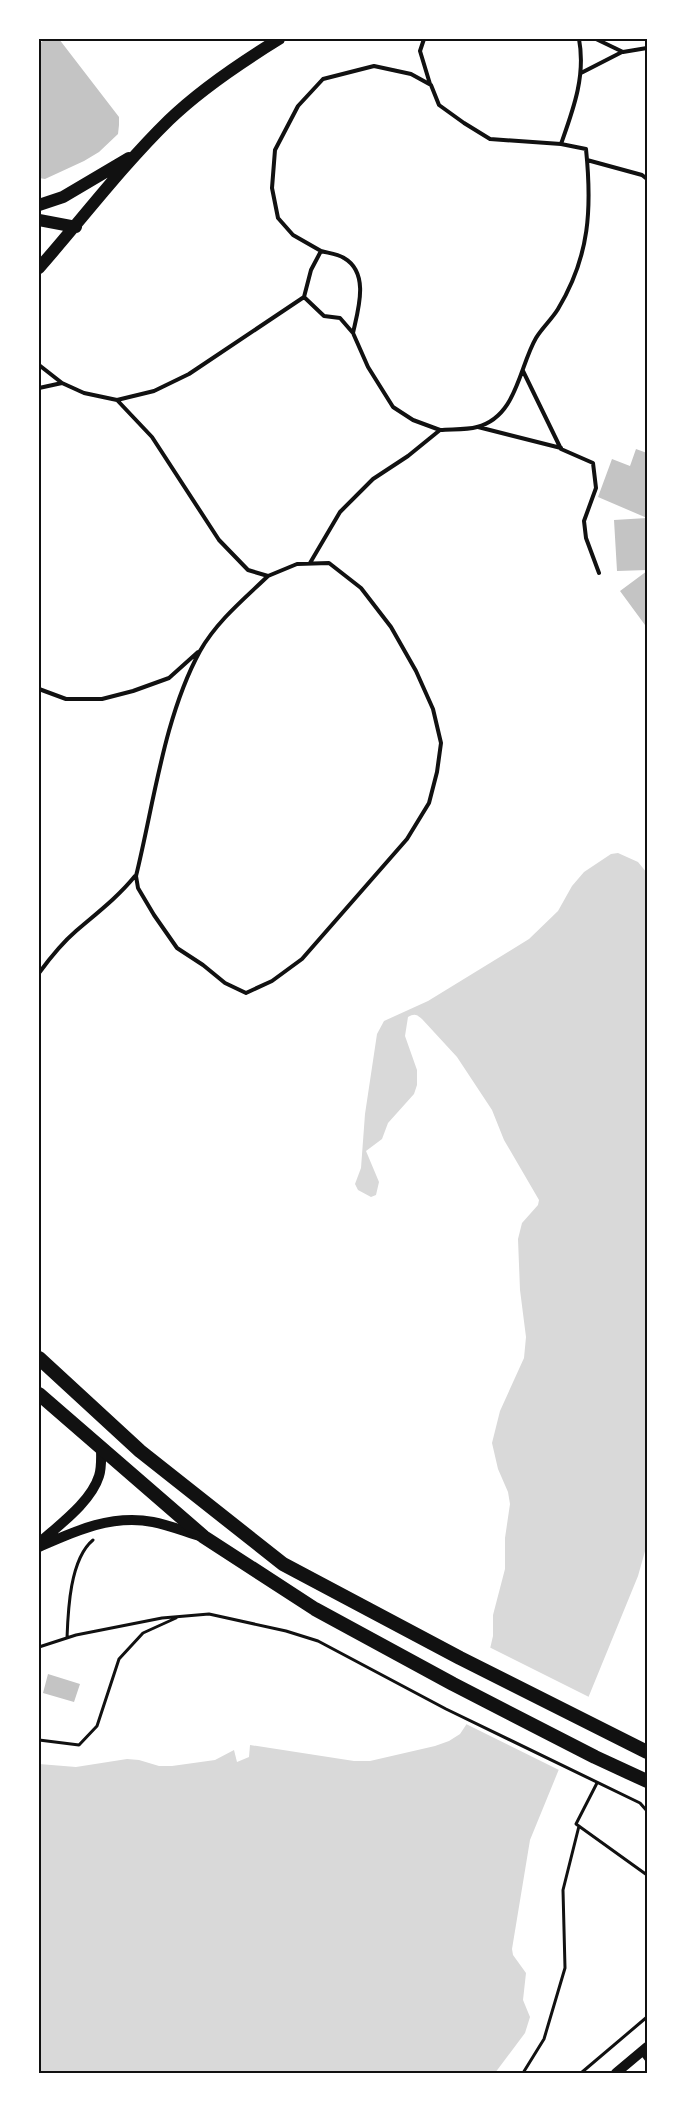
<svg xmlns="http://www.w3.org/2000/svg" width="686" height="2112" viewBox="0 0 686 2112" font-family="'Noto Sans',sans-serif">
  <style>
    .water { fill: #d9d9d9 }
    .pier { fill: #fff }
    .building { fill: #c4c4c4 }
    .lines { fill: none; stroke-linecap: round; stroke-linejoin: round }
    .path { stroke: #111; stroke-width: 3 }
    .service { stroke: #111; stroke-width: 4 }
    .tertiary { stroke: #111; stroke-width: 10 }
    .primary { stroke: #111; stroke-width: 12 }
    .trunk { stroke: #111; stroke-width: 14 }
    .neatline { fill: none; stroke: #111; stroke-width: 2 }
  </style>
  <rect width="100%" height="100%" fill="#fff"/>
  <path class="water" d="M618,853l20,9 9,11v671l-9,32 -108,264 -18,109 1,6 13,18 -3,27 7,17 -5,16 -30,40h-456v-309l37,3 51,-8 12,1 20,6h13l43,-6 19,-10 3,12 12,-5 1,-12 104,16h16l65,-15 14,-5 11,-7 6,-9 12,-25 15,-64v-21l12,-46v-31l5,-34 -2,-12 -10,-23 -6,-26 8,-32 24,-53 2,-21 -6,-47 -2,-51 4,-16 16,-18 1,-5 -35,-60 -12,-30 -35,-53 -35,-38c-5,-4 -7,-6 -14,-2l-3,19 12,34v15l-3,9 -26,29 -6,16 -16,12 13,31 -3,13 -5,2 -13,-7 -3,-6 6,-16 4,-54 12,-80 7,-13 44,-20 101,-62 29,-28 14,-25 12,-14 27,-18z"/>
  <path class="pier" d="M487,1646l104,52 -30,73 -97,-48 11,-24z"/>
  <path class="building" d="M45,39h14l60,78v8l-1,9 -19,18 -15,9 -39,18 -6,-1v-134z
    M636,449l11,4v65l-49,-21 14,-38 18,7z
    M647,518v52l-30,1 -3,-51z
    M647,571v53l-2,1 -25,-34z
    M48,1674l32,10 -6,18 -31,-9z"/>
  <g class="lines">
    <path class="path" d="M67,1638c1,-28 3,-79 26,-98
      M39,1647l37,-12 86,-17 47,-4 77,17 32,10 128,68 194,94 7,8
      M39,1740l40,5 18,-19 22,-67 24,-26 33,-15
      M597,1783l-21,41 71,51
      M523,2073l21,-34 21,-71 -2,-78 16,-64
      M581,2073l66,-56"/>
    <path class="service" d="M424,39l-4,12 10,33
      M596,39l27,13 24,-4
      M581,73l41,-21
      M561,144c12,-34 25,-68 18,-105
      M587,160l55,15 5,4
      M321,251c7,2 17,3 23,7 26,15 14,52 9,75
      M304,297l20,19 16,2 13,15 15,34 25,40 20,13 27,10 -32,26 -35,23 -33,33 -30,51
      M39,365l23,18 22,10 33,7 37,-9 35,-17 115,-77 7,-27 10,-19 -28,-16 -15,-17 -6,-30 3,-38 23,-44 25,-27 51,-13 37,8 20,11 8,20 25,18 26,16 71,5 25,5c6,59 4,107 -28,160 -6,10 -16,19 -22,29 -17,29 -19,79 -59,89 -11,3 -25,2 -37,3
      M523,371l38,78 32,14 3,25 -12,33 2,17 13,35
      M39,388l23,-5
      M117,400l35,37 67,103 29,30 20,6 29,-12 32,-1 32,25 30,39 25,44 17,38 8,34 -4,29 -8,31 -22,36 -105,120 -30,22 -26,12 -21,-10 -22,-18 -26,-17 -23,-33 -16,-27 -2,-12c18,-73 28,-159 64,-225 17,-30 44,-52 68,-75
      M478,427l83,21
      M39,689l27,10h36l31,-8 36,-13 29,-26
      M39,973c11,-15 23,-30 37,-42 21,-18 42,-34 59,-55
      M641,2052l6,8"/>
    <path class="tertiary" d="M39,1543c20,-18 52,-41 60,-67 3,-9 2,-19 2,-29
      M39,1547c36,-16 73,-33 114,-25 16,3 33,10 50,15
      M616,2073l31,-26"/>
    <path class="primary" d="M39,205l24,-8 66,-39
      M39,220l37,7
      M39,268c43,-49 83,-102 130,-148 32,-31 71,-57 110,-81"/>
    <path class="trunk" d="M39,1358l101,93 143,113 177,94 187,94
      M39,1394l165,143 111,72 138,75 142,73 52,24"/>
  </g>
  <rect width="686" height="2112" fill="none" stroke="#ffffff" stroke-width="81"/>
  <rect x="40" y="40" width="606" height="2032" class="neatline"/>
</svg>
